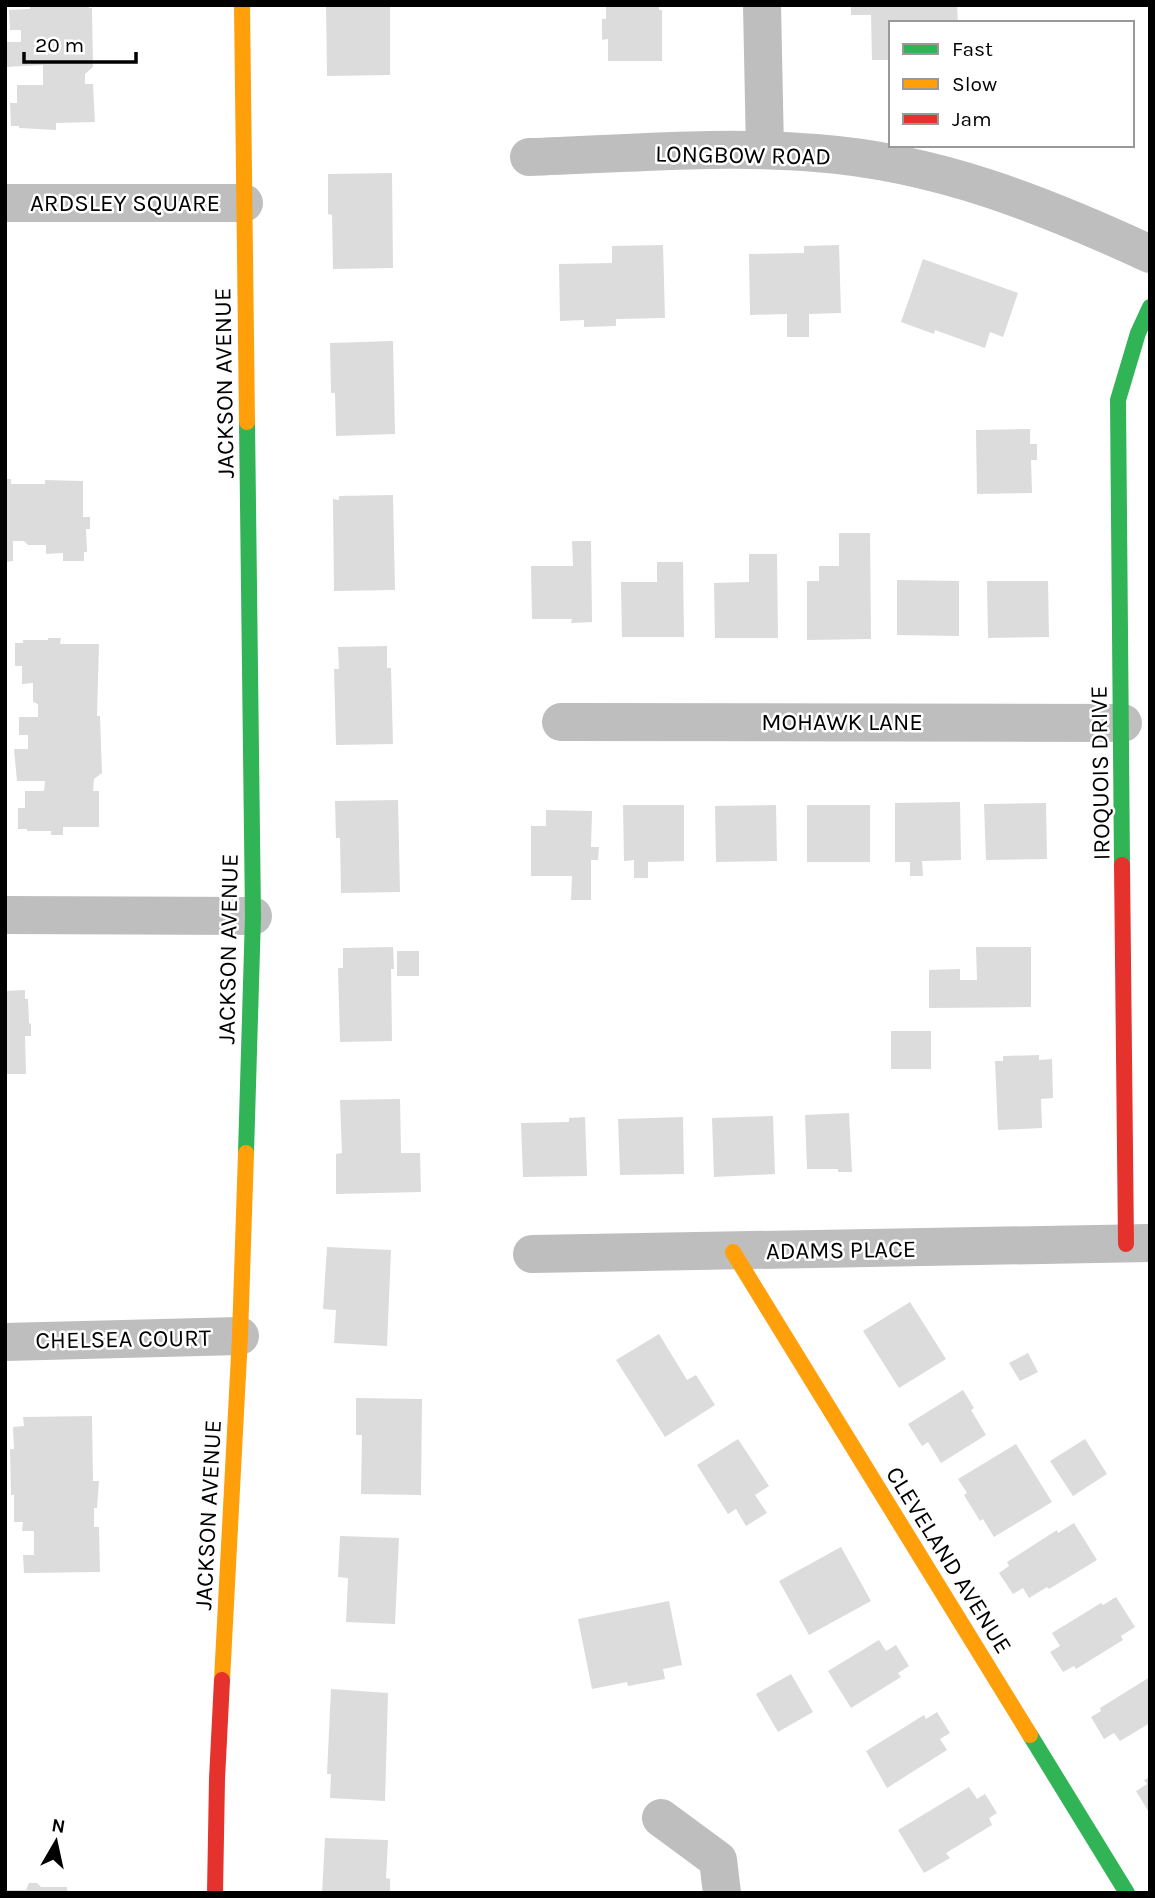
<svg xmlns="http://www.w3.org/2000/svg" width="1155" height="1898" viewBox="0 0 1155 1898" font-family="Karla,sans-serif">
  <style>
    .building { fill: #dcdcdc }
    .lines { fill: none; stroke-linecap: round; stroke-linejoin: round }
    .street { stroke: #bebebe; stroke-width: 38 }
    .fast { stroke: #30b455; stroke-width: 16 }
    .slow { stroke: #ff9f0a; stroke-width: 16 }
    .jam { stroke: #e5322d; stroke-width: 16 }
    .labels { text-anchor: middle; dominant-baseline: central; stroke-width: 5; stroke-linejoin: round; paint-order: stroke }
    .street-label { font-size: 24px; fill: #000; stroke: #fff }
  </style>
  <rect width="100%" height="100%" fill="#fff"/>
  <path class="building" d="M30,5h59v3h3l1,59 -8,7v10h8l2,38 -39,1v7l-37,-2v-2h-8l-1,-23h7v-18h26v-20l-37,2 -1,-25h16v-12h-11l-1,-20 21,-1z
    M326,5h64v70l-63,1z
    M606,5h53v5h3v51h-54v-22l-6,1v-21h4z
    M851,5h106l1,18h-67v37h-19l-1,-45h-20z
    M392,173l1,95 -60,1 -1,-54 -4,-1v-40z
    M663,245l2,73 -49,1v7l-32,1v-7l-24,1 -1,-57 53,-1v-17z
    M839,245l2,68 -32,1v23h-22v-23l-37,1 -1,-61 55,-1v-7z
    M923,259l95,34 -15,44 -13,-5 -5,16 -50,-18 -1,4 -33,-12z
    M393,341l2,93 -59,2 -1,-43h-4l-1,-50z
    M1030,429v15h7v16h-6l1,33 -55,1 -1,-64z
    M5,479h6v5h34v-4l38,1v36h7v12h-4l1,23h-3v9h-21v-8l-17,1v-9h-18l-4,-4h-11v20l-8,1z
    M393,495l2,95 -61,1 -1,-92 6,1v-4z
    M839,533h31l1,106 -64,1v-59h12v-15h20z
    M572,541h19l1,81 -21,1 1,-4h-40l-1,-53h42z
    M749,554h28l1,84h-63l-1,-55 35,-1z
    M657,562h26l1,75h-62l-1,-55h36z
    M897,580l62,1v55l-62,-1z
    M987,581h61l1,56 -61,1z
    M48,638h13l-1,6h39l-2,72h3l2,57 -8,6 -1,12h6v36h-36v8h-12v-4h-24v-2h-9v-21h7v-17h19l1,-10h-28l-3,-32h14v-14h-9v-18h19v-13l-5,-2v-19l-11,1v-18h-7v-23h8v-3h25z
    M387,646v22h4l2,76 -57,1 -2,-76h5l-1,-22z
    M398,800l2,92 -59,1 -1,-55h-4l-1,-37z
    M960,802l1,58 -39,1 1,15h-13v-14h-15v-59z
    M1046,803l1,56 -61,1 -2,-56z
    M623,805h61v56l-36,1v16h-14v-18l-10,1z
    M776,805l1,56 -61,1 -1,-56z
    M807,805h63v57h-63z
    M546,810l46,1 -1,36h8l-1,13h-7v40h-20l1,-24h-41v-50h15z
    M393,947l1,22h-3l1,72 -52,1 -2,-74h5v-20z
    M976,947h55v60l-102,1v-38l31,-1v11h17z
    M397,951h22v25h-22z
    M25,990v9h3l1,24 2,1v12h-6l1,38h-21v-83z
    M891,1031h40v38h-40z
    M1039,1055v5l13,-1 1,39 -12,1 1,29 -44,2 -3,-69h8v-5z
    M400,1099l1,54h19l1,39 -85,2v-40l6,-1 -2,-53z
    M849,1113l3,59h-14v-3h-31l-2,-54z
    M773,1116l2,58 -61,3 -2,-59z
    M585,1117l2,59 -64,1 -2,-54 48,-1v-4z
    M683,1117l1,57 -64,1 -2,-56z
    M327,1247l64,3 -4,96 -53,-3 2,-33 -13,-1z
    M910,1302l36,57 -47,29 -36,-57z
    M659,1334l28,46 9,-5 19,30 -50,32 -49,-77z
    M1028,1353l10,19 -18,9 -11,-18z
    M963,1390l11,18 -3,2 15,25 -45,28 -13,-21 -6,4 -14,-22z
    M356,1398l66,1 -1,96 -60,-1 1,-59h-6z
    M92,1416l1,65h6l-2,27h-3v19h5l1,45 -76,1 -1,-18h11v-24h-12l1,-9h-9v-27h-3l-1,-46h4l-1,-22 11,-1 -1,-9z
    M738,1439l31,47 -14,9 12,18 -21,13 -10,-17 -8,5 -31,-49z
    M1085,1439l22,35 -34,22 -23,-35z
    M1016,1444l36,58 -58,35 -11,-18 -3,2 -16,-26 3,-2 -9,-14z
    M1074,1523l23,37 -48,29 -2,-2 -18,11 -6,-10 -10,6 -14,-21 10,-7 -2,-4 50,-32 1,3z
    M340,1536l59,2 -4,86 -49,-2 2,-44 -10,-1z
    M841,1547l30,54 -62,34 -30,-54z
    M1116,1597l19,30 -14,9 2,4 -47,29 -2,-3 -11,6 -13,-20 10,-6 -8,-13 49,-30 2,2z
    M669,1601l13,64 -19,4 2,10 -37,7 -1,-4 -35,7 -14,-70z
    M879,1640l7,11 10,-6 13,21 -11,7 3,4 -50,31 -23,-37z
    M791,1674l22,38 -35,20 -22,-38z
    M1150,1677v46l-30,18 -6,-8 -10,6 -13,-22 10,-6 -1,-3z
    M331,1689l57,4 -3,108 -55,-3 1,-24h-4z
    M937,1712l13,21 -10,6 7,11 -60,38 -21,-37 58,-36 2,4z
    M1150,1777v37l-14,-23 11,-7 -3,-4z
    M969,1787l8,12 8,-5 12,19 -8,5 3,7 -46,28 4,5 -26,15 -26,-43z
    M325,1838l63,2 -2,38 4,1v14h-68z
    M29,1883h8l4,4h26v6h-62v-3h21z"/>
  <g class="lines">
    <path class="street" d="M762,5l3,145
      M529,157c95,-3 193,-12 287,-4 120,9 226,51 334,101
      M5,203h239
      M561,722l562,1
      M5,915l248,1
      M532,1254l618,-11
      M5,1342l235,-6
      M661,1818l57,42 4,33"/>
    <path class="fast" d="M1122,865l-4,-465 20,-67 12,-26
      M246,1153l7,-237 -6,-494
      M1030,1735l97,158"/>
    <path class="slow" d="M242,5l5,417
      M733,1252l297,483
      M222,1680l18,-344 6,-183"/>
    <path class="jam" d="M1122,865l4,379
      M215,1893l2,-114 5,-99"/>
  </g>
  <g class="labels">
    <g class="street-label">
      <text transform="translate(743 155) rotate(1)">LONGBOW ROAD</text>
      <text x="125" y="203">ARDSLEY SQUARE</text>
      <text transform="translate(224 383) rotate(-91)">JACKSON AVENUE</text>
      <text x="842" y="722">MOHAWK LANE</text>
      <text transform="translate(1100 773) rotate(-91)">IROQUOIS DRIVE</text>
      <text transform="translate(228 949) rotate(-89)">JACKSON AVENUE</text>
      <text transform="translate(841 1250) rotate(-1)">ADAMS PLACE</text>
      <text transform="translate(123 1339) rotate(-1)">CHELSEA COURT</text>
      <text transform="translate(208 1515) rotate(-87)">JACKSON AVENUE</text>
      <text transform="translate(949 1560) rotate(58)">CLEVELAND AVENUE</text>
    </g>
  </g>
  <rect width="1155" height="1898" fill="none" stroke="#000000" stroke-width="14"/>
  <rect x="889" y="21" width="245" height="126" fill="#ffffff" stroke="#999999" stroke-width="2"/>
  <rect x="903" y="44" width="35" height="10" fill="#30b455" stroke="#999999" stroke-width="2"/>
  <text x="952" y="56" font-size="21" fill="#000000">Fast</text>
  <rect x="903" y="79" width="35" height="10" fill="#ff9f0a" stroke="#999999" stroke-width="2"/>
  <text x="952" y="91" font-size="21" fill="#000000">Slow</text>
  <rect x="903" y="114" width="35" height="10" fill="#e5322d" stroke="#999999" stroke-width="2"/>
  <text x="952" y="126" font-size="21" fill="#000000">Jam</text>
  <g transform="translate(56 1842) rotate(9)" stroke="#ffffff" stroke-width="5" paint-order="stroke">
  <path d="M0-5L12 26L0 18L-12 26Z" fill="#000000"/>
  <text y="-10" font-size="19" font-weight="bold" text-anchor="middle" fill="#000000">N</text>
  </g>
  <path d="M24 52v10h112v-10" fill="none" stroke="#000000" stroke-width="3.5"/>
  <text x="35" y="52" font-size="21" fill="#000000" stroke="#ffffff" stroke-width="5" paint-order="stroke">20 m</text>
</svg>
